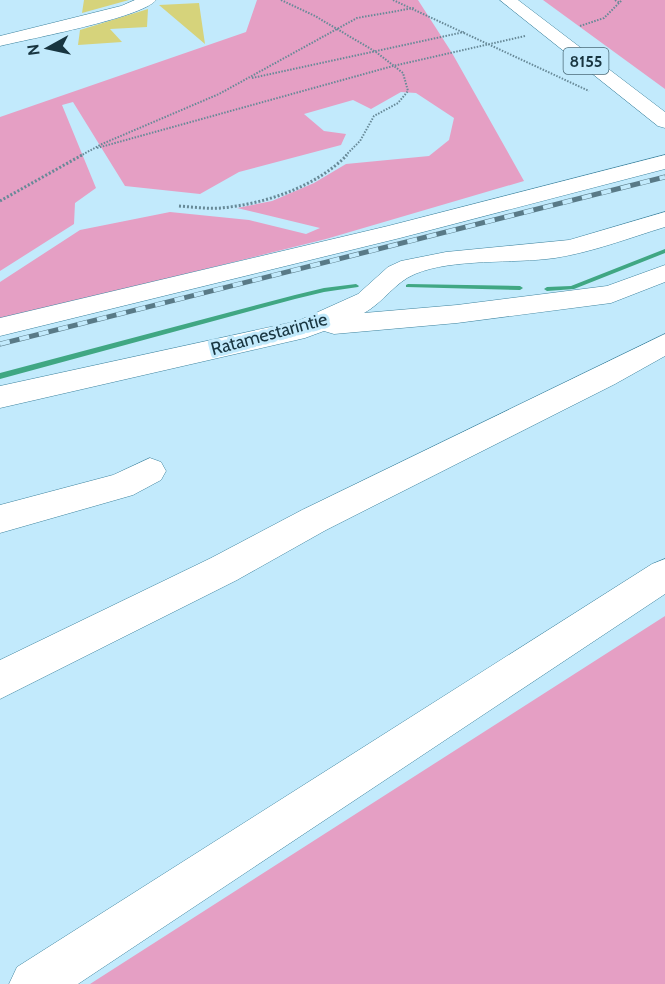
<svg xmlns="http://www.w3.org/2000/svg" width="665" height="984" viewBox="0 0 665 984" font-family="Cabin,sans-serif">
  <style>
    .green { fill: #e59fc4 }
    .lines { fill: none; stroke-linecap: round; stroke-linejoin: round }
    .stream { fill: #40a783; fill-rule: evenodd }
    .building { fill: #d6d37b }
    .minor-casing { stroke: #3e839e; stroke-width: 1 }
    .major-casing { stroke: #3e839e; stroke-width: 1 }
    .path-far1 { stroke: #678997; stroke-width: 2; stroke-dasharray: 1.5 1.5; stroke-linecap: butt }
    .path { stroke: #678997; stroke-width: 3; stroke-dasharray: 2 2; stroke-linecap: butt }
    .minor { fill: #fff; fill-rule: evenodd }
    .major { fill: #fff; fill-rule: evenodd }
    .rail-casing { stroke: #597a87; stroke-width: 5 }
    .rail { stroke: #c2eafc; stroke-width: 4; stroke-dasharray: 10; stroke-linecap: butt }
    .labels { text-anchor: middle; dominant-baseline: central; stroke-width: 6; stroke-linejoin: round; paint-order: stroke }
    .shield { fill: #c2eafc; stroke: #4b6b78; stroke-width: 1.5 }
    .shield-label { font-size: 16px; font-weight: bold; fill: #183540 }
    .street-label { font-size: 18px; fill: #183540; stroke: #c2eafc }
  </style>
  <rect width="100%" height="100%" fill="#c2eafc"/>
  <path class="green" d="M257,0h161l34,53 72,128 -198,58 -326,81v-38l80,-52 90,-18 79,8 57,14 14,-6 -83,-20 35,-7 42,-18 32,-19 83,-8 20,-16 5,-22 -38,-25 -15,-1 -30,17 -18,-9 -49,14 20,17 22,3 -5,11 -102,27 -39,22 -75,-8 -52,-84 -11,3 34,83 -21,15 -1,21 -74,47v-154l246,-85z
    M543,0h122v89z
    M665,616v368h-575z"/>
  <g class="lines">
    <path class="stream" d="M665,249v4l-91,36 -27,2 -3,-2 3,-2 24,-1z
      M356,284l3,2 -1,1 -34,5 -29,7 -295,80v-6l295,-78 29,-7z
      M408,284l112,2 3,2 -3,2 -114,-3v-2z"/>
  </g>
  <path class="building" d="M84,0h45l-47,13z
    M199,3l6,41 -46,-39z
    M148,9l-1,18 -37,2 12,13 -44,3 2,-15z"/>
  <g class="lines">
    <defs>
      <path id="minor" d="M135,0h21c-14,18 -128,39 -156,46v-10l121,-30z
        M665,155v14l-265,69 -400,98v-18l388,-92z
        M665,212v15c-36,11 -72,25 -110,31 -42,6 -102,0 -140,16 -20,8 -32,29 -51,39l93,-8 150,-19 58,-21v17l-54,21 -154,20 -123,11 -10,-3 -19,7 -305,70v-22l298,-65 60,-27 30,-27 13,-6 45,-9 123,-12z
        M665,334v22l-50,28 -289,146 -89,50 -237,119v-39l211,-102 91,-48z
        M150,458l11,4 5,9 -5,9 -28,15 -133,38v-28l113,-30z
        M665,559v35l-587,390h-69l8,-17 635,-403z"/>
      <path id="major" d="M500,0h18l147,112v16l-7,-2z"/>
    </defs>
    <use href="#minor" class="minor-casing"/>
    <use href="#major" class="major-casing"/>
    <path class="path-far1" d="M281,0l34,16 61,36 27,21 5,18 -10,12 -24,13 -14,25 -15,15
      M393,0l196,91
      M615,0l5,3
      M580,26l24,-8 18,-18
      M252,78l212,-46
      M97,148l296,-82 132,-30
      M80,156l22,-12 117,-50 138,-76 57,-10"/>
    <path class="path" d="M0,201l82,-46
      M179,206c14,1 28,3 42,2 43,-4 95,-21 126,-53"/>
    <use href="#minor" class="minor"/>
    <use href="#major" class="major"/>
    <defs>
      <path id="rail" d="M0,344l665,-167"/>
    </defs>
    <use href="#rail" class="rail-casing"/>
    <use href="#rail" class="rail"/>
  </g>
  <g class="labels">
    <rect class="shield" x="563.5" y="48" width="45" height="26" rx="4.5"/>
    <g class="shield-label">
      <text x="586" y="61">8155</text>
    </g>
    <g class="street-label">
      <text transform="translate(269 334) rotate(-15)">Ratamestarintie</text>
    </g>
  </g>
  <g transform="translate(48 48) rotate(262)" stroke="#c2eafc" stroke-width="4.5" paint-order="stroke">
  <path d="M0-4.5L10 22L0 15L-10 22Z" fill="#183540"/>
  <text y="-9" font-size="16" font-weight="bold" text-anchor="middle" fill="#183540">N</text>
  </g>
</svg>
